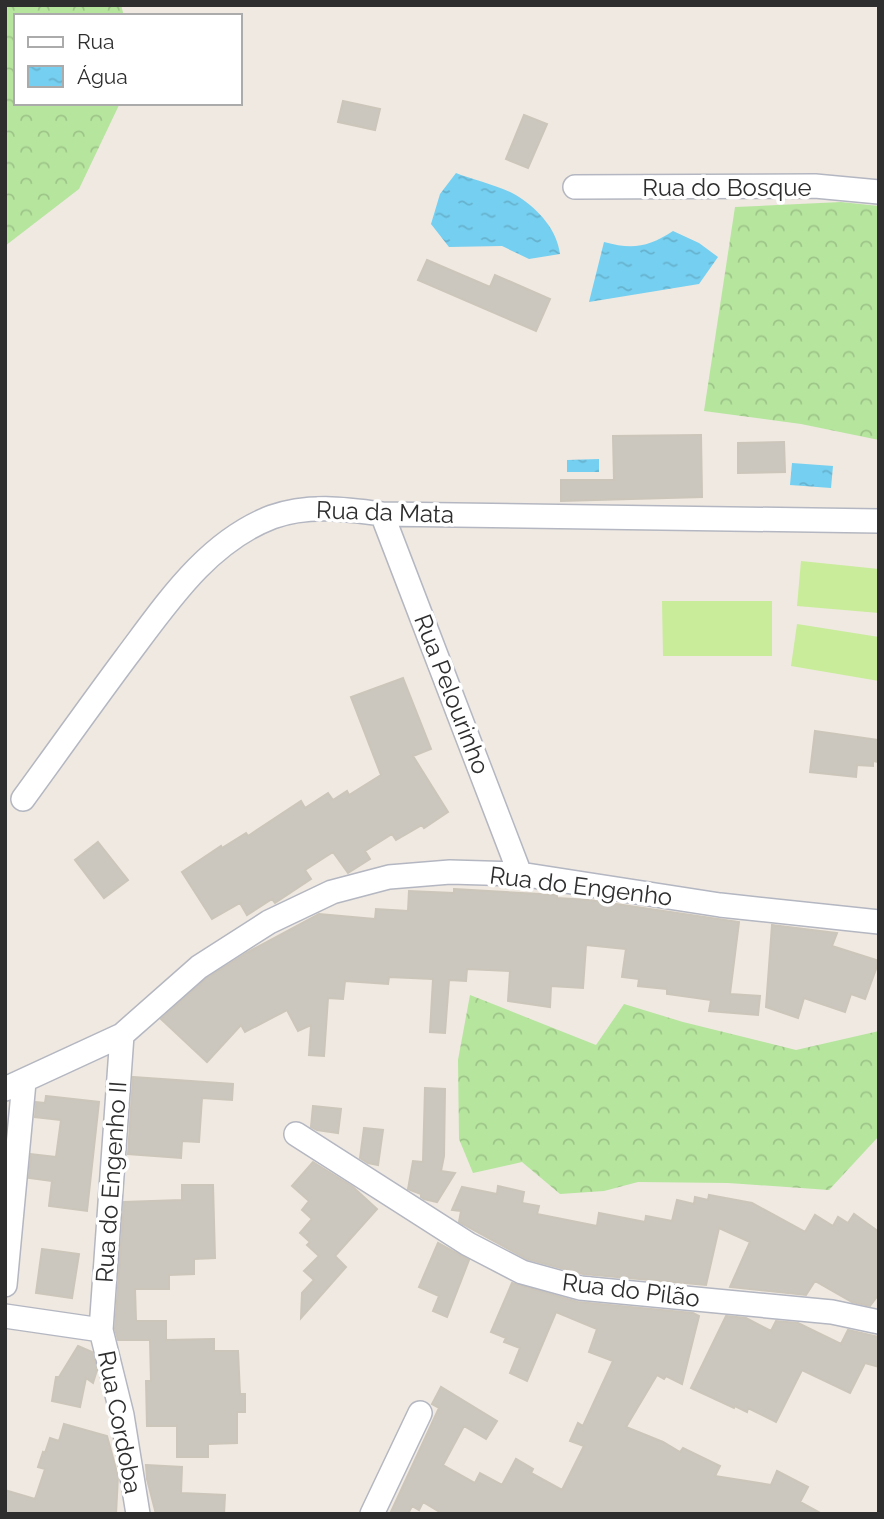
<svg xmlns="http://www.w3.org/2000/svg" width="884" height="1519" viewBox="0 0 884 1519" font-family="Raleway,sans-serif">
  <style>
    .forest { fill: url(#forest-crowns) }
    .pitch { fill: #c9ec9a }
    .water { fill: url(#water-ripples) }
    .building { fill: #cbc7bf; stroke: #cbc5ba; stroke-width: 2 }
    .lines { fill: none; stroke-linecap: round; stroke-linejoin: round }
    .street-casing { stroke: #b4b7c1; stroke-width: 26 }
    .street { stroke: #fff; stroke-width: 23 }
    .labels { text-anchor: middle; dominant-baseline: central; stroke-width: 7; stroke-linejoin: round; paint-order: stroke }
    .street-label { font-size: 24px; fill: #2e2e2e; stroke: #fff }
  </style>
  <defs>
    <pattern id="forest-crowns" width="20" height="18" patternUnits="userSpaceOnUse" patternTransform="scale(1.75)"><rect width="20" height="18" fill="#b6e59e"/><path d="M2 6a3 3 0 1 1 6 0M12 15a3 3 0 1 1 6 0" fill="none" stroke="#9dc588"/></pattern>
    <pattern id="water-ripples" width="26" height="14" patternUnits="userSpaceOnUse" patternTransform="scale(1.75)"><rect width="26" height="14" fill="#75cff0"/><path d="M2 4q2-2 4 0t4 0M15 11q2-2 4 0t4 0" fill="none" stroke="#66b2ce"/></pattern>
  </defs>
  <rect width="100%" height="100%" fill="#efe9e1"/>
  <path class="forest" d="M5,5h116l3,11h-108v87h104l-41,86 -74,57z
    M841,202l38,4v234l-78,-16 -97,-13 31,-204z
    M470,995l126,50 28,-41 59,18 113,28 83,-19v105l-50,54 -101,-7 -90,-1 -34,9 -44,3 -38,-32 -49,11 -14,-34 -1,-79z"/>
  <path class="pitch" d="M801,561l78,8v44l-82,-7z
    M662,601h110v55h-109z
    M797,624l82,13v44l-88,-15z"/>
  <path class="water" d="M456,173c17,7 49,14 63,24 20,13 38,33 41,57l-31,5 -27,-13 -53,1 -18,-23 9,-30z
    M673,231l26,12 19,14 -19,27 -110,18 15,-60c29,8 44,5 69,-11z
    M599,459v13h-32v-12z
    M792,463l41,3 -2,22 -41,-3z"/>
  <path class="building" d="M343,101l37,8 -5,21 -37,-8z
    M524,115l23,9 -19,44 -22,-9z
    M427,260l63,27 5,-12 55,24 -14,32 -118,-51z
    M701,435l1,62 -141,4v-21h53l-1,-44z
    M784,442l1,30 -47,1v-30z
    M403,678l28,71 -18,7 35,56 -24,16 -2,-3 -26,15 -4,-6 -27,17 5,8 -22,14 -15,-21 -28,18 6,9 -36,24 -3,-4 -25,16 -7,-12 -28,16 -30,-47 39,-26 1,2 24,-15 2,3 53,-35 4,7 23,-15 5,7 14,-9 2,4 32,-20 -30,-78z
    M815,731l64,9v22l-6,-1v5l-16,-1 -1,12 -46,-5z
    M98,842l30,38 -24,18 -29,-38z
    M454,889l103,6v3l32,2 150,22 -9,72 30,2 -2,19 -49,-4 2,-11 -44,-6v-5l-29,-3 1,-7 -17,-2 4,-28 -40,-4 -3,43 -32,-2 -1,21 -42,-6 2,-30 -43,-2 -1,12 -17,-1 -4,53 -15,-1 3,-53 -44,-2 -1,7 -43,-3 -2,18 -15,-1 -4,58 -15,-1 2,-30 -13,6 -11,-21 -42,22 -4,-7 -34,37 -46,-43 46,-41 41,-26 71,-38 56,5 1,-10 32,2 1,-20 45,2z
    M772,925l65,8 -5,13 47,15 -14,38 -14,-5 -6,18 -41,-14 -6,20 -32,-11z
    M133,1077l100,7 -1,16 -30,-2 -3,44 -17,-1 -1,17 -53,-4z
    M425,1088l20,1 -1,67 -3,15 14,2 -18,29 -13,-3 -3,-2v-3l-13,-5 5,-28 10,1z
    M46,1096l53,6 -12,109 -38,-5 3,-25 -23,-3 2,-24 25,3 5,-37 -26,-3 1,-15 9,1z
    M313,1106l28,3 -3,24 -21,-3 -6,-3z
    M364,1128l19,2 -5,35 -10,-2 -8,-5z
    M313,1162l40,25 24,22 -42,47 11,11 -45,51 1,-25 12,-13 -10,-9 15,-15 -12,-11 3,-3 -10,-9 12,-14 -10,-9 7,-9 -17,-15z
    M182,1185h31l2,73 -21,1v15l-25,1v14h-34l1,32h30v19l48,-1v12h24l2,43h5v18h-8v31l-29,1v13h-31v-31h-30l-1,-45h5l-1,-41h-32l-3,-11 9,-127 58,-2z
    M498,1186l26,6 -2,11 17,3 -2,8 60,12 2,-13 46,9 1,-6 26,5 5,-21 17,4 1,-7 13,3 1,-5 43,8 53,29 10,-17 18,11 5,-9 10,6 6,-9 25,18v62l-9,12 -18,-4 -37,-21 -9,14 -76,-8 20,-45 -31,-14 -13,57 -123,-11 -56,-15 -68,-37 2,-11 -9,-1 10,-23 35,7z
    M438,1243l31,17 -22,57 -14,-6 6,-15 -20,-9z
    M42,1249l37,5 -7,44 -36,-5z
    M512,1283l66,19 115,11 6,3 -17,68 -16,-8 -2,3 -7,-4 -31,52 37,15 17,10 3,-4 37,18 -5,10 56,9 6,-14 31,16 -8,15 22,12h-379l-20,-12 -4,8 -7,-4 -4,8h-18l49,-106 -7,-4 9,-17 56,34 -11,18 -22,-13 -21,39 32,18 5,-10 22,12 14,-26 17,10 -2,4 31,17 22,-44 -14,-5 8,-18 5,3 30,-65 -24,-9 8,-23 -41,-17 -29,69 -17,-8 10,-25 -16,-6 2,-4 -15,-6z
    M726,1316l20,2 25,13 5,-10 22,2 43,21 7,-14 31,7v30l-14,-4 -15,30 -48,-23 -26,52 -28,-14 -1,4 -12,-6 -1,2 -43,-20z
    M78,1346l14,6 5,18 -4,13 -7,-5 -6,29 -28,-6 4,-24h3z
    M64,1424l43,12 11,40 -2,38h-111v-24l30,9 10,-30 -7,-2 5,-15 2,1 5,-15 9,3z
    M146,1465l36,2 -1,26 44,2 -1,19h-68l-9,-35z"/>
  <g class="lines">
    <defs>
      <path id="street" d="M575,187l240,-1 64,6
        M382,514l138,360
        M23,799c35,-48 69,-96 104,-143 40,-53 80,-114 145,-139 36,-13 73,-8 110,-3l497,7
        M122,1035l-21,295 21,85 16,99
        M5,1089l117,-54 77,-68 70,-45 63,-30 57,-15 61,-5 70,2 200,31 159,17
        M296,1134l172,110 54,28 58,16 252,24 47,10
        M5,1285l19,-203
        M5,1316l96,14
        M372,1514l48,-101"/>
    </defs>
    <use href="#street" class="street-casing"/>
    <use href="#street" class="street"/>
  </g>
  <g class="labels">
    <g class="street-label">
      <text x="727" y="187">Rua do Bosque</text>
      <text transform="translate(385 512) rotate(2)">Rua da Mata</text>
      <text transform="translate(452 694) rotate(69)">Rua Pelourinho</text>
      <text transform="translate(581 886) rotate(7)">Rua do Engenho</text>
      <text transform="translate(111 1182) rotate(-86)">Rua do Engenho II</text>
      <text transform="translate(631 1290) rotate(7)">Rua do Pilão</text>
      <text transform="translate(120 1422) rotate(79)">Rua Cordoba</text>
    </g>
  </g>
  <rect width="884" height="1519" fill="none" stroke="#2e2e2e" stroke-width="14"/>
  <rect x="14" y="14" width="228" height="91" fill="#ffffff" stroke="#ababab" stroke-width="2"/>
  <rect x="28" y="37" width="35" height="10" fill="#ffffff" stroke="#ababab" stroke-width="2"/>
  <text x="77" y="49" font-size="21" fill="#2e2e2e">Rua</text>
  <rect x="28" y="66" width="35" height="21" fill="url(#water-ripples)" stroke="#ababab" stroke-width="2"/>
  <text x="77" y="84" font-size="21" fill="#2e2e2e">Água</text>
</svg>
